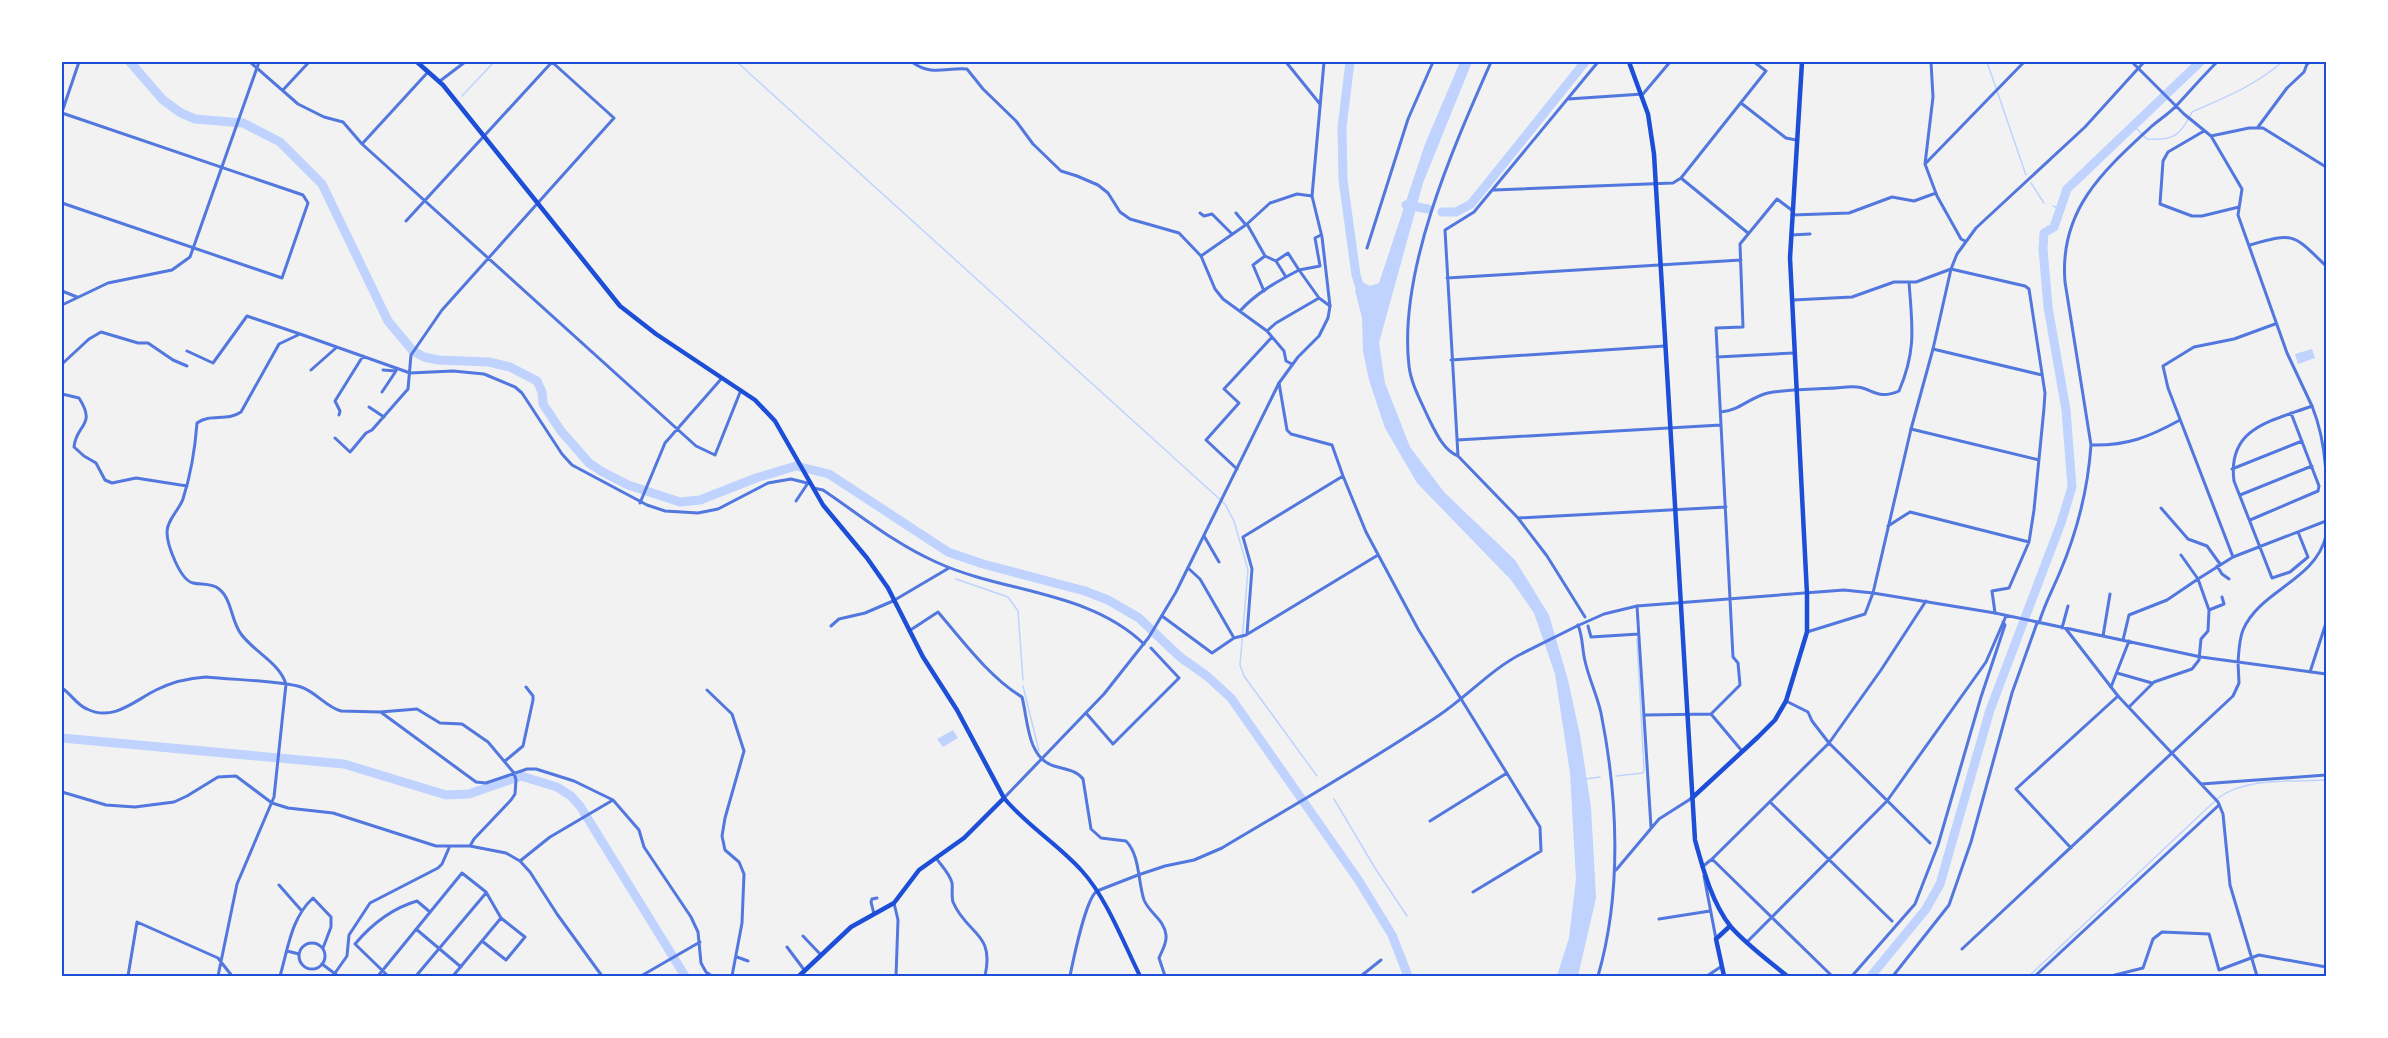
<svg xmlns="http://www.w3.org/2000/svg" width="2388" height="1038" viewBox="0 0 2388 1038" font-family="'IBM Plex Sans',sans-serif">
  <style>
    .water { fill: #bfd3fe }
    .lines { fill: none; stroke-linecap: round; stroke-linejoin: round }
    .stream { stroke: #bfd3fe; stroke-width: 1.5 }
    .river { stroke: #bfd3fe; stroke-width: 9 }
    .minor { stroke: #5277de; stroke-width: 3 }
    .tertiary { stroke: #5277de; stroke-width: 3 }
    .secondary { stroke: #1d4ed8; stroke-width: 4 }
    .primary { stroke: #1d4ed8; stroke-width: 4.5 }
    .neatline { fill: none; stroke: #1d4ed8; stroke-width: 2 }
  </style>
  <rect width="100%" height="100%" fill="#f2f2f2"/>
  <path class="water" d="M1460,62h12l-49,121 -44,160 6,40 25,64 34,45 71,68 34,55 19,65 12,55 11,72 5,91 -18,78h-21l12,-38 7,-59 -6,-106 -15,-99 -21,-61 -23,-33 -94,-97 -32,-55 -16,-48 -6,-29 -1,-33 -7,-28 7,-8 8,4 9,-3 46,-139z
    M2312,349l3,9 -17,6 -3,-10z
    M953,730l5,8 -15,9 -6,-8z"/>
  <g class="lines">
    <path class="stream" d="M737,62l488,442 9,17 14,49 -8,95 4,11 73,100
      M1987,62l39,113
      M462,96l32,-34
      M2133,125l14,14c27,2 34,-4 45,-27 32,-14 64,-27 90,-50
      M2031,183l13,20
      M2053,206l7,3
      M956,579l52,18 10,14 5,69
      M1023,686l16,65
      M1616,776l27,-3 1,-3 -7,-131
      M1586,779l14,-2
      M1334,799l41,69 32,48
      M2029,976l189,-178c29,-21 73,-16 108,-18"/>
    <path class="river" d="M130,62l33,38 18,13 14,6 48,4 37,19 42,42 66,137 25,30 11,6 14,3 51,2 21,5 27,14 5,11 1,12 18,27 28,32 12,8 27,14 52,17 20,-2 56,-22 40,-12 33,8 119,78 35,12 102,27 23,9 31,18 41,39 27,19 24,22 128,183 33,54 16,41
      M1350,62l-8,65 1,53 13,95 7,22
      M1406,205l22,4
      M1442,212h14l15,-8 114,-142
      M62,738l282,26 102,31 23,-1 52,-18 36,11 14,9 9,10 105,170
      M1871,976l55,-67 14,-25 50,-174 71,-187 11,-36 -6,-77 -18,-103 -5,-58 1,-16 10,-6 13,-38 133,-127"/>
    <path class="minor" d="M250,62l48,42 26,13 19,5 19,22 334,302 19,9 26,-65
      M912,62c20,15 35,5 55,7l16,20 33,32 17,23 28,27 16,5 21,9 10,8 12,19 10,7 49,14 22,23 14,33 8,10 44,32 17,20 2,10 6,3
      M1286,62l34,42
      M1491,62c-38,86 -93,209 -82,304 2,18 12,35 19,51 7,14 15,33 30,39l60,62 29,38 38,61
      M1931,62l2,35 -8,67 12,32 24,43 4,2
      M2138,68l46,46 27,22 31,53 -4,26 49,138 25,53c-40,15 -85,21 -78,75l38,97 18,-6 18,-15 -10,-25
      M283,90l26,-28
      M1568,99l75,-5 27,-32
      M1741,103l45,35 10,2
      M62,112l17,-50
      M62,113l241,82 5,8 -26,75 -220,-75
      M2258,127l29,-39 17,-16 3,-8 4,-2
      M2204,131l-36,21 -5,9 -3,43 32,12h10l37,-9
      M2211,136l38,-8h14l63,39
      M362,144l66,-72
      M1926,163l98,-101
      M1681,178l67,55
      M1494,190l179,-7 8,-5 85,-107 -12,-9
      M1200,213l4,3 8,-2 20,20
      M1236,213l10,12
      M1792,215l57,-2 43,-16 22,4 22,-8
      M406,221l146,-159
      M1247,224l18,32 -12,9 11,26
      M1791,235l19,-1
      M2250,245c45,-13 43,-11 76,21
      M1367,248l41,-129 25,-57
      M1201,256l46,-32 23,-21 27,-9 15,2
      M1265,256l11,5 10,16
      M1276,261l12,-8 11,17 21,-4 -5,-28 6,-3
      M1447,278l294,-18
      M62,291l15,6
      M1793,300l59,-3 42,-15h22l35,-13 74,17 4,3 16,104 -1,15 -10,102 -5,32 -20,46 -17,3 3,22 206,44 125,17
      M1240,311c16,-18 38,-30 59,-41l20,28
      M1267,331l9,-8 43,-25 11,8
      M1933,349l109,26
      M187,351l26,12 34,-47 53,18
      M1717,357l77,-4
      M1451,360l214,-14
      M62,364l27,-25 12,-7 37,11h10l25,17 14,6
      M311,370l26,-23
      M383,370l13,1
      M1279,383l8,47 4,4 41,11 11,31 23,56 52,97 122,198 1,24 -68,41
      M382,392l14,-21
      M62,394l17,4c18,28 -3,26 -5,49l10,9 12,7 9,17 7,3 24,-5 51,8
      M369,407l15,10
      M1721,412c18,-1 29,-15 47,-19 25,-5 53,-3 79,-6 25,-3 27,15 52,4 18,-42 13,-66 10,-109
      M339,415l1,-4 -5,-10 28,-45
      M1911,429l128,31
      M335,438l15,14 1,-1 15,-18 6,-3 36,-41 3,-34 31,-45 172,-192 -62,-56
      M1457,440l264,-15
      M2091,445c36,1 58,-8 89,-25
      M1458,456l-13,-226 29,-18 124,-150
      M1237,469l-31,-29 33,-37 -15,-14 48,-52
      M2232,469l70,-28
      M813,488l10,2c37,25 72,54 113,72 67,31 152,28 208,82
      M2240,495l72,-29
      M796,501l12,-18
      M640,503l25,-60 57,-65
      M2161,508l27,31 19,7 13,18
      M1518,518l208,-11
      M2250,520l68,-29 1,-5 -28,-73
      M1888,526l22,-14 119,30
      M1204,536l15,26
      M2233,557l-65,-169 -5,-22 31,-19 40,-8 41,-15
      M2217,566l5,8 7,5
      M1188,568l12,11 34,59
      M1637,606l14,221
      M2209,610l15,-6 -2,-7
      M1162,616l50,37 22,-15 12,-3 132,-80
      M2039,623c5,-18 14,-34 21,-51 17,-40 28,-84 31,-127l-26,-163c-6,-72 38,-111 87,-156 8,-7 18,-13 25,-21 13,-14 26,-29 40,-43
      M1578,625c5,12 4,24 7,36 4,18 12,34 16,52 17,85 21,180 -3,263
      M831,626l8,-7 26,-6 28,-12 56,-33
      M1588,626l3,11 48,-3
      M2062,628l6,-22
      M909,631l29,-19c24,28 52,66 84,85 6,23 5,61 32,69 10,3 22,4 29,13l8,50 10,9 25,3c14,14 12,41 18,59 6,14 20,19 22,35 1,9 -4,15 -7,23l6,18
      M1807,632l58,-18 8,-21
      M1247,634l5,-65 -9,-32 100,-61
      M2103,636l7,-42
      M2123,640l6,-25 38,-15 31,-21 -17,-24
      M1523,653l54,-27
      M2310,672l16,-49
      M2117,673l35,10
      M2111,687l18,-46
      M62,688c9,6 15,17 25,21 26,13 47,-8 69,-19 16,-8 33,-12 50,-13 26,3 72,3 95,10 15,5 25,20 40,24l39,1 37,-3 23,14 22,1 26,18 26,31 2,7 -1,14 -4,6 -37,39 -4,7
      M707,690l25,24 12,37 -19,67 -3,18 3,14 14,12 5,12 -2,49 -10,53
      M1786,701l22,11 4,9 17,22 101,100
      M2129,707l25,-25 38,-13 7,-9 2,-21 7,-8 1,-21 -11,-31 35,-22 93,-36
      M382,713l94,69 10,1 41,-14h9l38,12 39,19 26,30 5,17 47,70 7,15 3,31 5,9 6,4
      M1086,713l27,31 66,-66 -28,-30
      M1711,714l29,-29 -2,-22 -5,-6 -17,-329 27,-1 -3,-83 37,-45 16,12
      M1645,715l66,-1 31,37
      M505,761l18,-15 10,-46v-4l-7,-9
      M62,792l44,13 29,2 39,-5 13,-6 31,-19 18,-1 36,27 16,5 45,5 103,33h34l36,7 14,8 10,11 27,42 45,62
      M1770,802l122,119
      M1430,821l77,-48
      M2071,848l-55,-59 102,-93
      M936,858c5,7 14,16 16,25 1,6 -1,12 1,19 14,33 42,30 32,74
      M1712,859l120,117
      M520,861l30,-24 63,-37
      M1702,867l10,-8 117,-116 52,-73 45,-69
      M1616,870l43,-51 33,-21
      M1704,876l12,63
      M279,885l22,25
      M894,903l4,17 -2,56
      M874,914l-3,-12 1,-3 5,-1
      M1659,919l51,-8
      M416,929l45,38
      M803,936l18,19
      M1747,942l140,-141 99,-139 20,-46
      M299 956a13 13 0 1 1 26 0a13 13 0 1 1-26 0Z
      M787,947l18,24
      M1962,949l271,-253 6,-13 -1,-21
      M287,951l12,3
      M737,957l11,4
      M335,973l12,-17 2,-21 21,-32 68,-35 4,-4 7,-16
      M128,976l9,-54 81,36 14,18
      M218,976l19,-92 37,-87 12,-113c-7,-22 -32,-32 -45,-50 -10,-13 -9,-35 -22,-45 -7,-6 -18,-4 -26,-6 -13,-3 -26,-38 -26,-51 0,-12 12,-22 16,-33 8,-25 12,-49 14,-76 13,-10 30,-1 44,-11l38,-68 21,-10 110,39 43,-2 31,3 31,13 7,6 40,61 10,11 75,40 18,6 33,2 20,-4 50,-26 23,-4 20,5
      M280,976c8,-27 11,-58 33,-78l18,19v10l-8,21
      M378,976l84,-103 24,19 15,26 24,19 -19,23 -24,-19
      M388,976l-33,-32c16,-19 38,-36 62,-43l13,11
      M416,976l70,-83
      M453,976l48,-58
      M641,976l59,-34
      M1070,976c3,-15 16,-78 27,-85
      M1361,976l20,-16
      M1707,976l15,-10
      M1852,976l63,-72 23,-59 43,-148 24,-72 -2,-3
      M1893,976l56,-71 22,-63 41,-149 25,-70
      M2035,976l184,-171
      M2111,976l32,-8 10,-29 9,-7 47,2 10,36 40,-15 67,12"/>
    <path class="tertiary" d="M2132,62l6,6
      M440,81l25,-19
      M62,305l46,-22 64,-13 18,-13 69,-195
      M1873,593l38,-164 22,-80 18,-80 6,-15 19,-26 109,-101 59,-65
      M1577,626l27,-12 33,-8 207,-16 29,3 122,20
      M2066,629l52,67 100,106 5,12 7,71 27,91
      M2238,662c1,-11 1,-22 5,-32 17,-40 72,-49 83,-94 1,-44 3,-88 -14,-130
      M2201,784l125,-9
      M1004,798l100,-104 45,-57 27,-45 103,-209 19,-26 21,-21 9,-18 2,-12 -8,-69 -10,-41 12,-134
      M1097,891l41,-16 27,-9 29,-6 28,-12c72,-43 146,-85 216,-132 30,-20 53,-47 85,-63
      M322,964l16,12"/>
    <path class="secondary" d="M1004,798c23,28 54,46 78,73 24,26 42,73 58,105"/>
    <path class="primary" d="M417,62l26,23 177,221 36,28 99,66 20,21 48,84 44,53 21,30 35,69 34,53 47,88 -40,40 -45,32 -25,33 -43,24 -52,49
      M1629,62l19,52 6,40 41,686c8,29 17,63 36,87 16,18 38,34 56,49
      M1692,798l66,-61 17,-17 11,-19 21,-69v-38l-17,-336 12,-196
      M1724,976l-8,-37 14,-13"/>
  </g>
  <rect width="2388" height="1038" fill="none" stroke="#ffffff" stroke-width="126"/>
  <rect x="63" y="63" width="2262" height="912" class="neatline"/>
</svg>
